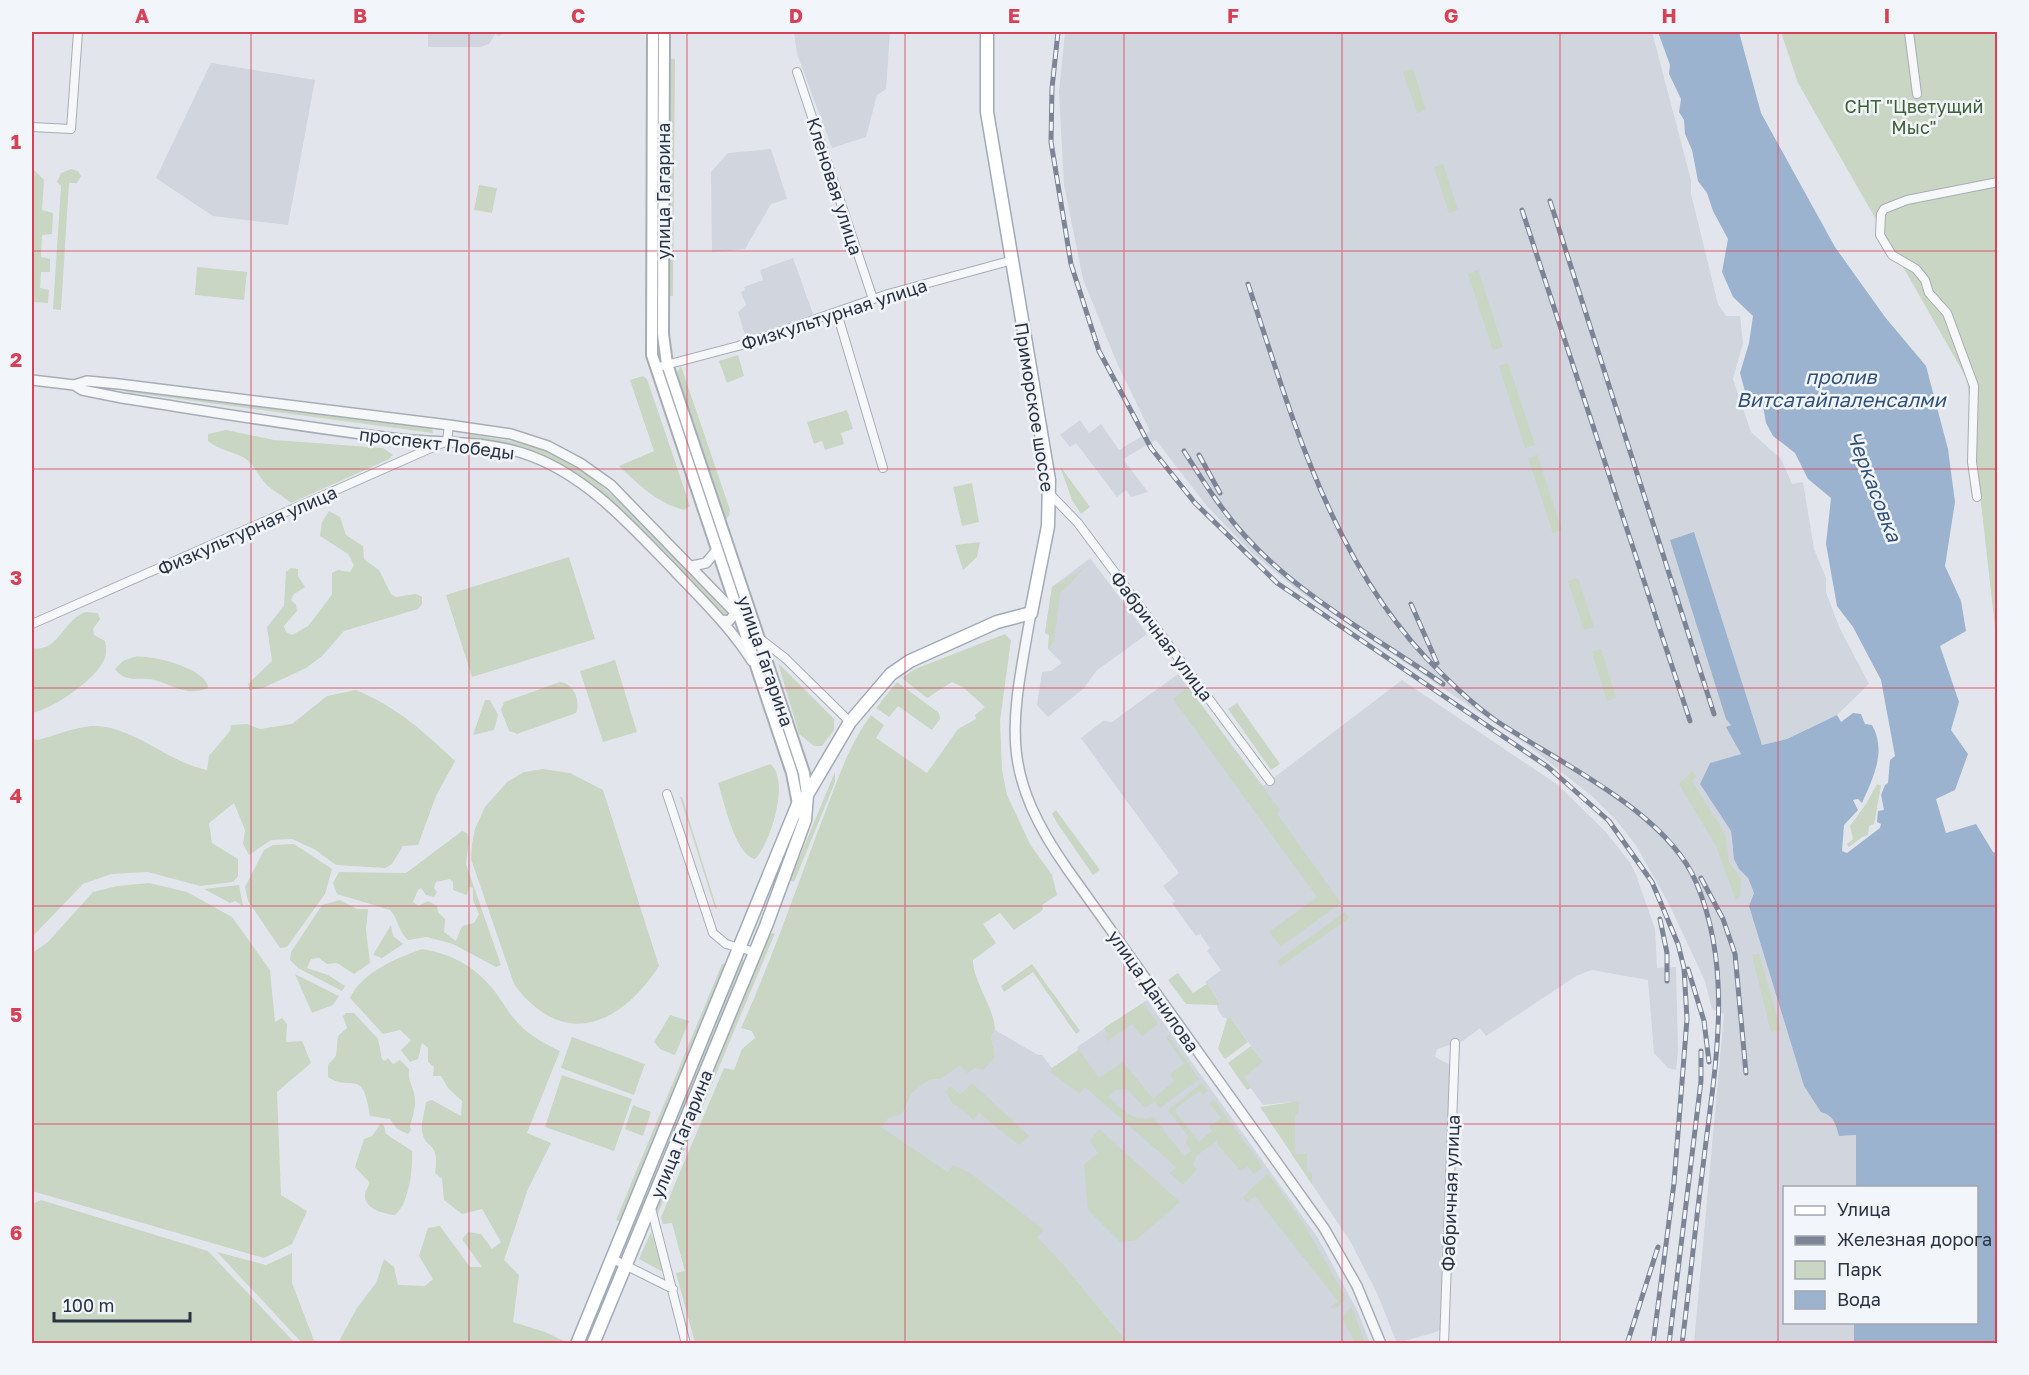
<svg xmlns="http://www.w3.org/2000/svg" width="2029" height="1375" viewBox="0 0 2029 1375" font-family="'Golos Text',sans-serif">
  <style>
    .built { fill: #d0d5de }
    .green { fill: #c8d6c3; fill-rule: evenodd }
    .water { fill: #9bb3ce }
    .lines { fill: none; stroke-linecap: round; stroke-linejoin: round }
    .minor-casing { stroke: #a7adb7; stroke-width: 10 }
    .tertiary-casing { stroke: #a7adb7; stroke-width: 12 }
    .secondary-casing { stroke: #a7adb7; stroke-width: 14 }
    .primary-casing { stroke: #a1aab8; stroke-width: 15 }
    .minor { stroke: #f6f7f9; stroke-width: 8 }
    .tertiary { stroke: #f6f7f9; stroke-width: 9 }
    .secondary { stroke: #fff; stroke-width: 10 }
    .primary { stroke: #fff; stroke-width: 12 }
    .rail-casing { stroke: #7b8596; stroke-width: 5 }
    .rail { stroke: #f2f5f9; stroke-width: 3; stroke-dasharray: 9; stroke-linecap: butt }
    .grid { fill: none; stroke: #d84055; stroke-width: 1.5; stroke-opacity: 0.55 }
    .labels { text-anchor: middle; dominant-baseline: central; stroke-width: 5; stroke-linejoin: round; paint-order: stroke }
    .park-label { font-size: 18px; fill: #3d6235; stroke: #f2f5f9 }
    .street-label { font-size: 18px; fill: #293345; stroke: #f2f5f9 }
    .water-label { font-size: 20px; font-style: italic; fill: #30517c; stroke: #f2f5f9 }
    .neatline { fill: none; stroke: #d84055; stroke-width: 2 }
    .grid-label { font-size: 20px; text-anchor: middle; font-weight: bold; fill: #d84055 }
  </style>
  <rect width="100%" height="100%" fill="#e2e6ec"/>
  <path class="built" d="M428,32h80l-9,4 -4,-2 -6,10 -9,3h-52z
    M794,32h96l-4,57 -9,6 -11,42 -34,11 -35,-94z
    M1065,32h587l39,148v14l27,110 8,12h14l3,27 -10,36 18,53 30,27 11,25 11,-2 11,67 12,29v14l13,35 30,57 -32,31 -50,24 -25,6 -68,-212 37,192 -4,2 14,27 -31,9 -10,21 31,47 1,16 7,22 9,9 6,15 -5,13 55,180 31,35 4,15 17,-1v52l-72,1v134l70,1v20h-160l30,-329 -12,-5 -7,-28 -36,-77 -32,-57 -20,-26 -24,-24 -63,-50 -234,-158 -45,-37 -45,-47 -50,-65 -33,19 25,33 -17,5 -5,-7 -9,7 -41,-54 -6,4 -10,-12 20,-15 9,13 12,-9 18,26 31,-19 -33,-68 -34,-84 -19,-94 -5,-93z
    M211,63l104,17 -27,145 -75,-9 -57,-38z
    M771,149l16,50 -16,5 -26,45 -33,3 -1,-80 17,-19z
    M793,258l20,56 -64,23 -4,-2 -7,-23 8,-7 -5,-13 4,-2 -1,-3 19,-7 -3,-10z
    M1090,558l57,76 -51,37 -12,17 -36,29 -11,-12 5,-33 9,-1 11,-8 -14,-14 1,-14 -4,-2 7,-46z
    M1178,674l85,112 139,-106 156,105 48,47 25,32 5,11 19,54 2,39 19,-1 2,84 -2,19 -8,-2 -14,-15 -6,-73 -56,-10 -16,6 -90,60 -6,-8 -17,13 -26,8 -2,8 15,8 -9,264 -5,3 -39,11 -20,-50 -27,-52 -59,-88 1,-51 -29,3 -20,-28 20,-15 -33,-45 -3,2 -4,-2 -5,-7 -1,-5 3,-3 -15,-20 16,-12 -14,-19 3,-3 -10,-14 -4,2 -24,-33 3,-2 -12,-15 16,-13 -98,-135 22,-17 9,1z
    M1147,1000l171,238 40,74 12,31h-242l-64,-78 -28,-28 7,-7 -95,-58 -66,-45 6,-8 16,-7 9,-20 16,-12 12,-1 19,-15 14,4 21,-11 -4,-21 4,-6 43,25h4l10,13 26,-18 -1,-3z"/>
  <path class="green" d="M1781,32h216v613l-30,-266 -169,-296z
    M669,59h6l-2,237h-5z
    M1413,69l13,41 -9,3 -14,-41z
    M1443,164l15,46 -9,3 -15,-46z
    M32,168l12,12 -2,30 11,3 -1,21 -10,1 -1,22 9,2v13h-9l-1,16 9,2 -1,13 -16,-1z
    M71,169l7,2 3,5 -4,7h-8l-8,127 -8,-1 8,-123 -4,-4 4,-9z
    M479,185l18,3 -5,25 -18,-3z
    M197,267l50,5 -3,28 -49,-5z
    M1478,270l25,77 -10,3 -25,-76z
    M738,355l6,21 -17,7 -8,-22z
    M1508,363l27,82 -10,3 -26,-82z
    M681,366l49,144 -1,6 -4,4 -48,-148z
    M643,376l4,3 43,127 -6,4c-27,-7 -46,-26 -65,-44l35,-15 -24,-71z
    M125,386l307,42 1,5 -307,-41 -3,-4z
    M847,410l6,19 -12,4 3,11 -19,6 -3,-9 -8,3 -7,-22z
    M226,430l48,10 109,8 10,7 -4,4 -98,44c-7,-6 -17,-12 -23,-17 -10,-9 -13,-22 -25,-29 -12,-6 -24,-7 -35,-16v-7z
    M469,434l53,9 22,7 42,23 41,35 103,107 -6,1 -110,-112 -31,-25 -17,-10 -99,-30z
    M1537,455l25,75 -9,3 -25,-75z
    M1060,466l30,41 -9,7 -9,-14z
    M972,483l7,39 -17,4 -9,-39z
    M329,511l11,6 6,18 17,11 1,13 15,11 12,24 5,3 20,-3 6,3v7l-4,5 -74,22 -22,25 -16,12 -43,20 -14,2 -1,-6 24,-23 -5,-34 17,-21 2,-34 5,-4 7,1v7l7,11 -11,7 -3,6 5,5 1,6 -13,15 2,6 6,3 16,-9 20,-26 4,-6v-21l6,-3 12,2 4,-7 -6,-11 -28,-18 2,-14z
    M980,542l-3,15 -14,13 -8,-25z
    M569,557l26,82 -123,38 -26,-82z
    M1084,568l-24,26 -6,47 -6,8 1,-14 -4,-2 7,-46z
    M1578,578l16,49 -10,3 -16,-49z
    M86,612l12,1 2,6 -7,10 1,6 11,6c1,6 2,14 -1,19 -9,20 -51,49 -72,53v-65c27,5 31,-29 54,-36z
    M1005,634l6,6 -11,81 2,49 5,25 23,49 22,31 5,20 -15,10 1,5 -29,20 -14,-17 -17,11 13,19 -23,17c0,22 21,46 22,70l-4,6 4,21 -12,13 -8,-2 -8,5 -7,-8 -19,14 -12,1 -16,12 -10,21 -15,6 -6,8 66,45 5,-7 17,8 74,57 -7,7 27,28 64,78h-433l-19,-70 9,-2 -13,-48 -9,1 -2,-7 63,-149 10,2 8,-21 13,-11 -3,-7 -11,-3c31,-68 55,-140 82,-210 14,-36 25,-72 48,-103l13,10 -8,13 51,35 31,-44 18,-10 -1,-4 10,-8 -22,-20 -11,-5 -25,16 -25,-20 13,-9z
    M1601,649l15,49 -9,3 -15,-49z
    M134,657c17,-3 74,12 74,31 -21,9 -34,-3 -54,-8 -15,-4 -28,4 -39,-11l8,-8z
    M615,660l22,72 -34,10 -23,-71z
    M778,663l56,56v11l-12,16h-8l-15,-12z
    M560,682c14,1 21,20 16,31l-59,21 -8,-3 -8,-21 3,-8z
    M897,682l42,31 1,6 -8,11 -34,-24 -9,11 -13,-9z
    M1188,687l92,123 -3,4 64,89 -60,43 -12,-14 48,-35 -144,-198z
    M356,690c42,18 66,40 99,71l-19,35 -18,49 -15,1 -11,18 -7,4 -49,-3 -22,-16 -22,-10 -21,1 -22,15 -6,-11 2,-14 -11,-27 -25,20 3,20 26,16v17l-5,6 -33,4 -52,-14 -37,2 -28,10 -51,53v-198l6,1c15,-4 43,-15 58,-14 38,1 74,37 111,44l2,-14 21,-25 1,-6 16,-1 13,5 32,-5 35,-28z
    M485,700h5l8,15 -4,15 -21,5z
    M1237,703l43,61 -9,6 -43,-61z
    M770,764c21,15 0,81 -15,95 -20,-4 -31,-58 -37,-76z
    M543,769l27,4 33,17 56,176c-38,59 -96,85 -145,18l-43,-125 1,-15 3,-15 10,-22 22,-25 17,-10z
    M1692,771l4,6 -4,4 33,53 4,29 12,15 -1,17 -4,5 -20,-54 -37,-62z
    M835,772v10l-41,100 -4,-2z
    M1877,784l4,2 -7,38 -5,2 -1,9 -6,2 -13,10 -2,-3 6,-5 -3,-13 16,-22z
    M680,797h2l35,112 -2,-1z
    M1056,810l44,60 -7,5 -36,-52 -5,-9z
    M462,831l5,2 2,7 -3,24 35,101 -5,2 -43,-23 -26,-7 -19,3c-10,-9 -9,-20 -18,-30l-53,-16 -4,-11 6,-11 67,1zM450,879l3,3v8l14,5 2,-8 4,1v12l6,14 -5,9 -12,3 -6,15 -12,-9 1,-13 -7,-7 -1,-6 -9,-5 -9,5 -6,-4 5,-12 3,-2 5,7 8,2 3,-5 -3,-4 2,-6z
    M294,844l38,25 -7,25 -38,53 -7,1 -32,-47 -3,-14 19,-37 9,-5z
    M149,883l38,9 45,25 38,53 5,52 7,-4 5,6 -1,18 16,-1 9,22 -34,29 4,103 26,16 -15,33 -28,14 -232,-67v-238l16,-11 45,-50 24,-6z
    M239,885l4,21 -8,-5 -5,2 -26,-14z
    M340,900l17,9h11l-2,21 4,33 -16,11 -17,-11 -10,1 -8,-6 -8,1 -4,9 21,7 17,11 -3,5 -44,-23 -8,-8 1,-8 31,-47z
    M1345,912l4,6 -68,48 -4,-5z
    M391,925l2,11 10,8 -21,14 -9,-3z
    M775,933l-118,283 -1,-8 113,-274z
    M422,949c30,5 52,17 71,40 9,11 15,24 25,34 12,13 27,21 42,28l-33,82 24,10 -23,46 -24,71 15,15 -6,47 32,10 23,11h-230l19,-35 19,-25 8,-24 10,8 4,18 27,1 8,-7 -14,-23 9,-28 12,-2 30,41h12l-20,-28 6,-7 13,2 11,15 9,-7 -19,-33 -20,5 -18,-14 -2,-21 -7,-6c5,-34 -10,-22 -13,-42 -1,-9 3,-20 4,-29l6,-2 29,16 1,-15 -14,-13 -7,-12h-8l1,-9 -6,-5v-14l-6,-5 -4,16 -8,3 -9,-12 10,-10 -11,-10 -17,4 -33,-36c12,-26 47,-40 72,-49z
    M1759,954l22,76 -10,2 -19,-77z
    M739,958l7,3 -117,288 -6,-3z
    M728,963l-107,259 -5,-2 106,-256z
    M1032,964l48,67 -4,3 -43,-62 -29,20 -3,-6z
    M1178,973l15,20 14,-9 13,19 -3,2 -31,-1 -18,-24z
    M295,974l44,22 -6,9 -21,8z
    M1143,1003l15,21 -16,12 -10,-12 -24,17 -3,-4 3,-3 -4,-6z
    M346,1013h8l24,26 4,20 3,2 3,-3 5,6 7,-4 9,9c-1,10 2,14 5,24 3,10 -1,23 -4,33l1,4 -3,4 -11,-5 -7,-10 -20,-3c-7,-50 -18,-23 -42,-39v-12l8,-9 2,-20 9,-8 -4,-12z
    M670,1015l19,6 -14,34 -15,-6 -6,-7z
    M1230,1017l18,25 -23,17 -7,-10 9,-30z
    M1169,1036l30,43 -39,29 -5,-6 -10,6 -18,-19 -12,1 -7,7c15,13 25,26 45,20l31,39 7,-5 -5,-8 2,-7 -20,-26 34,-27 6,8 -5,3 -3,-3 -24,17v5l23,29 13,-11 -3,-4 12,-9 -12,-15 5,-3 49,67 -9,7 -7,-8 -6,5 -24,-27 1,-4 -22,16 -3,9 4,4 -14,16 -13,-12 6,-6 -91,-80 -6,6 -28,-20 1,-5 27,-18 20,28 24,-16 30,37 21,-18 -4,-7 14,-10 -18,-27z
    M572,1037l73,27 -11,31 -73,-27z
    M1251,1046l12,16 -19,15 7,11 -4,2 -19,-27z
    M562,1075l70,24 -18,52 -69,-24z
    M972,1083l57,53 -10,9 -40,-32 -5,7 -19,-16 -1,2 -8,-14 2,-4 4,-1 8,8z
    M1299,1101l-1,13 -3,1v39h12v18l5,1v11l-52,-77z
    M633,1105l18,7 -8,24 -18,-7z
    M381,1123l3,3 2,8 26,17c1,18 -3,53 -17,64 -11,-1 -31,-6 -30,-20 0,-5 4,-8 4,-13l-14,-15 9,-28 8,-3z
    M1099,1129l81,73 -44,38 -16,2 -32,-32 -4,-45 14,-12 -8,-12z
    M1268,1173l37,53 41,72 -8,9 -8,1 8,-7 -83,-105 -8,6 -4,-5z
    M41,1200l167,51 87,92h-263v-139z
    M651,1232l12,38 -2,1 -22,-12z
    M217,1252l49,13 26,-12v30l23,60h-13z
    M1351,1307l1,2 13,34h-10l-13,-25z"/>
  <path class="water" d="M1658,32h81l22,81 74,134 50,70 41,49 22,83 7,53 -10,64 16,35 5,30 -26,15 19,56 -8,28 17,24 -13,36 -19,9 10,34 30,-9 17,28 4,1v490h-143v-20l122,-1v-134l-120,-1v-52l-17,1c-3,-11 -5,-21 -18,-24l-17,-26 -55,-180 5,-13 -6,-15 -9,-9 -5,-10 -3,-28 -31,-47 10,-21 31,-9 -15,-27 5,-2 -5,-6 -56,-179 24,-8 68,213 25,-6 50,-24 4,7 12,-9 8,1 4,10 7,1c15,26 1,53 -10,78l-4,-4 -5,1 5,10 -14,15 -2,26 5,2 33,-25 1,-4 -4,-2 1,-11 6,-1 -3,-15 4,-10 3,-2 2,-23 5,-4 -14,-76 -28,-53 -16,-21 -11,-62 5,-46 -23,-19 -13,-26 -22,-17 -7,-13 -4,-23 -16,-5 -6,-22 9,-30 4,-27 -20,-19 -11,-25 6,-33 -15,-28 -6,-18 -9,-12 -6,-31 -7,-16 -1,-14 -5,-8 2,-13 -12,-25 1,-9z"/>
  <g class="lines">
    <defs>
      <path id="minor" d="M1909,32l8,62
        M797,72l76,227
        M32,127l39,2 7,-97
        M837,313l46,155
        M662,366l76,-20 150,-52 125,-34
        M1050,494l28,29 192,258
        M1977,497l-5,-35 2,-76 -27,-73 -18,-20 -4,-13 -9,-11 -24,-14 -12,-20 1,-21 3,-5 23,-9 91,-18
        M32,624l415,-183 2,-16
        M759,638l26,20 65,64
        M667,794l46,139 13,11 29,8
        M651,1208l35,136
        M613,1259l60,30
        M1444,1344l11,-301"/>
      <path id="tertiary" d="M32,380l42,5 13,-4 32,3 330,41 62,9 37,12 32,17 31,22 145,149
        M74,385l8,5 40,8c90,14 180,29 270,40 45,6 95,1 139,18 56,21 97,67 138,109 29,31 60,60 83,96
        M692,566l14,-3 10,-12
        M1031,613c-20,113 -33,157 37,257l256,358 33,58 24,58
        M722,620l7,1 17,-21"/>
      <path id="secondary" d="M653,32l-1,323 140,418 6,31
        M664,32l-1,302 4,30 137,409 3,22"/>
      <path id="primary" d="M577,1344l221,-540 9,-9 43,-73 41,-48 19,-13 87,-39 34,-9 17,-87 1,-46 -62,-368v-80
        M593,1344l173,-418 39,-106 2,-25"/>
    </defs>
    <use href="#minor" class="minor-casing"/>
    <use href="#tertiary" class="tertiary-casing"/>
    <use href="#secondary" class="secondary-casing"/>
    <use href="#primary" class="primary-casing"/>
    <use href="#minor" class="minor"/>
    <use href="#tertiary" class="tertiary"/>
    <use href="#secondary" class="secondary"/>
    <use href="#primary" class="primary"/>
    <defs>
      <path id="rail" d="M1058,32l-6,56 -1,54 20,122 28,87 52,97 44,55 82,80 271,184 61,54 43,61 26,62 6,24 3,51 -13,164 -21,161
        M1550,201l164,513
        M1522,210l168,511
        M1248,284c46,139 86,287 195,391 16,16 34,32 52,45 62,42 171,91 201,162 38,89 19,184 8,276 -8,62 -14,124 -22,186
        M1184,451c19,30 38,60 62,86 51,57 134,103 197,147
        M1199,455l21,38
        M1411,604l26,59
        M1701,878l22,41 12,35 11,119
        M1660,919l7,34v28
        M1688,969l16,52 5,41
        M1627,1344l31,-97
        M1669,1344l32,-263v-30"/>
    </defs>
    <use href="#rail" class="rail-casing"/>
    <use href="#rail" class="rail"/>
  </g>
  <path class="grid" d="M251,32v1312M469,32v1312M687,32v1312M905,32v1312M1124,32v1312M1342,32v1312M1560,32v1312M1778,32v1312M32,251h1966M32,469h1966M32,688h1966M32,906h1966M32,1124h1966"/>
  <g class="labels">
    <g class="park-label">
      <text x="1914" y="106">СНТ "Цветущий<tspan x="1914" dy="21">Мыс"</tspan></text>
    </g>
    <g class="street-label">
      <text transform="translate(835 186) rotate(72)">Кленовая улица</text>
      <text transform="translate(663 191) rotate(-90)">улица Гагарина</text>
      <text transform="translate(834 314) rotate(-18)">Физкультурная улица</text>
      <text transform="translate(1035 407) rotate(81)">Приморское шоссе</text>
      <text transform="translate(437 443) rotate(7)">проспект Победы</text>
      <text transform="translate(247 530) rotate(-24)">Физкультурная улица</text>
      <text transform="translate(1162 636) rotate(53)">Фабричная улица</text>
      <text transform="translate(766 661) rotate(71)">улица Гагарина</text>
      <text transform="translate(1154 991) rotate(55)">улица Данилова</text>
      <text transform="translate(681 1134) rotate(-68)">улица Гагарина</text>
      <text transform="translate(1450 1193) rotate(-88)">Фабричная улица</text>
    </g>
    <g class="water-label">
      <text x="1841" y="376">пролив<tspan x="1841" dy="23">Витсатайпаленсалми</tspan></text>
      <text transform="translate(1875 486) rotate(69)">Черкасовка</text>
    </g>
  </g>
  <rect width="2029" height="1375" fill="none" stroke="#f2f5f9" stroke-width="66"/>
  <rect x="1783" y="1186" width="195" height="138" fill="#f2f5f9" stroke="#a2a7b1" stroke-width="1.5"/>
  <rect x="1795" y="1206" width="30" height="9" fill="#ffffff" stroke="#a2a7b1" stroke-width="1.5"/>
  <text x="1837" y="1216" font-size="18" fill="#293345">Улица</text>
  <rect x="1795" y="1236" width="30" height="9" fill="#7b8596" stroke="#a2a7b1" stroke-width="1.5"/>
  <text x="1837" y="1246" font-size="18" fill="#293345">Железная дорога</text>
  <rect x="1795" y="1261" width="30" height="18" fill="#c8d6c3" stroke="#a2a7b1" stroke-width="1.5"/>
  <text x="1837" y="1276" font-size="18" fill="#293345">Парк</text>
  <rect x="1795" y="1291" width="30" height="18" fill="#9bb3ce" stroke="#a2a7b1" stroke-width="1.5"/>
  <text x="1837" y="1306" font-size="18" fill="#293345">Вода</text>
  <path d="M54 1312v9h136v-9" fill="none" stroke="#293345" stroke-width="3"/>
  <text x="63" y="1312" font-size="18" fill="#293345" stroke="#f2f5f9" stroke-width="4.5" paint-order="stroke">100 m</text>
  <rect x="33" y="33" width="1963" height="1309" class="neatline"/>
  <g class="grid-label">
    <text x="142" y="23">A</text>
    <text x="360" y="23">B</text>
    <text x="578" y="23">C</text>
    <text x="796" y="23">D</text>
    <text x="1014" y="23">E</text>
    <text x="1233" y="23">F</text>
    <text x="1451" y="23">G</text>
    <text x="1669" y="23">H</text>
    <text x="1887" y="23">I</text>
    <text x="16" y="149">1</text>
    <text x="16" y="367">2</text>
    <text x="16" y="585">3</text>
    <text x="16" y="803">4</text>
    <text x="16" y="1022">5</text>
    <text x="16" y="1240">6</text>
  </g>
</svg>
